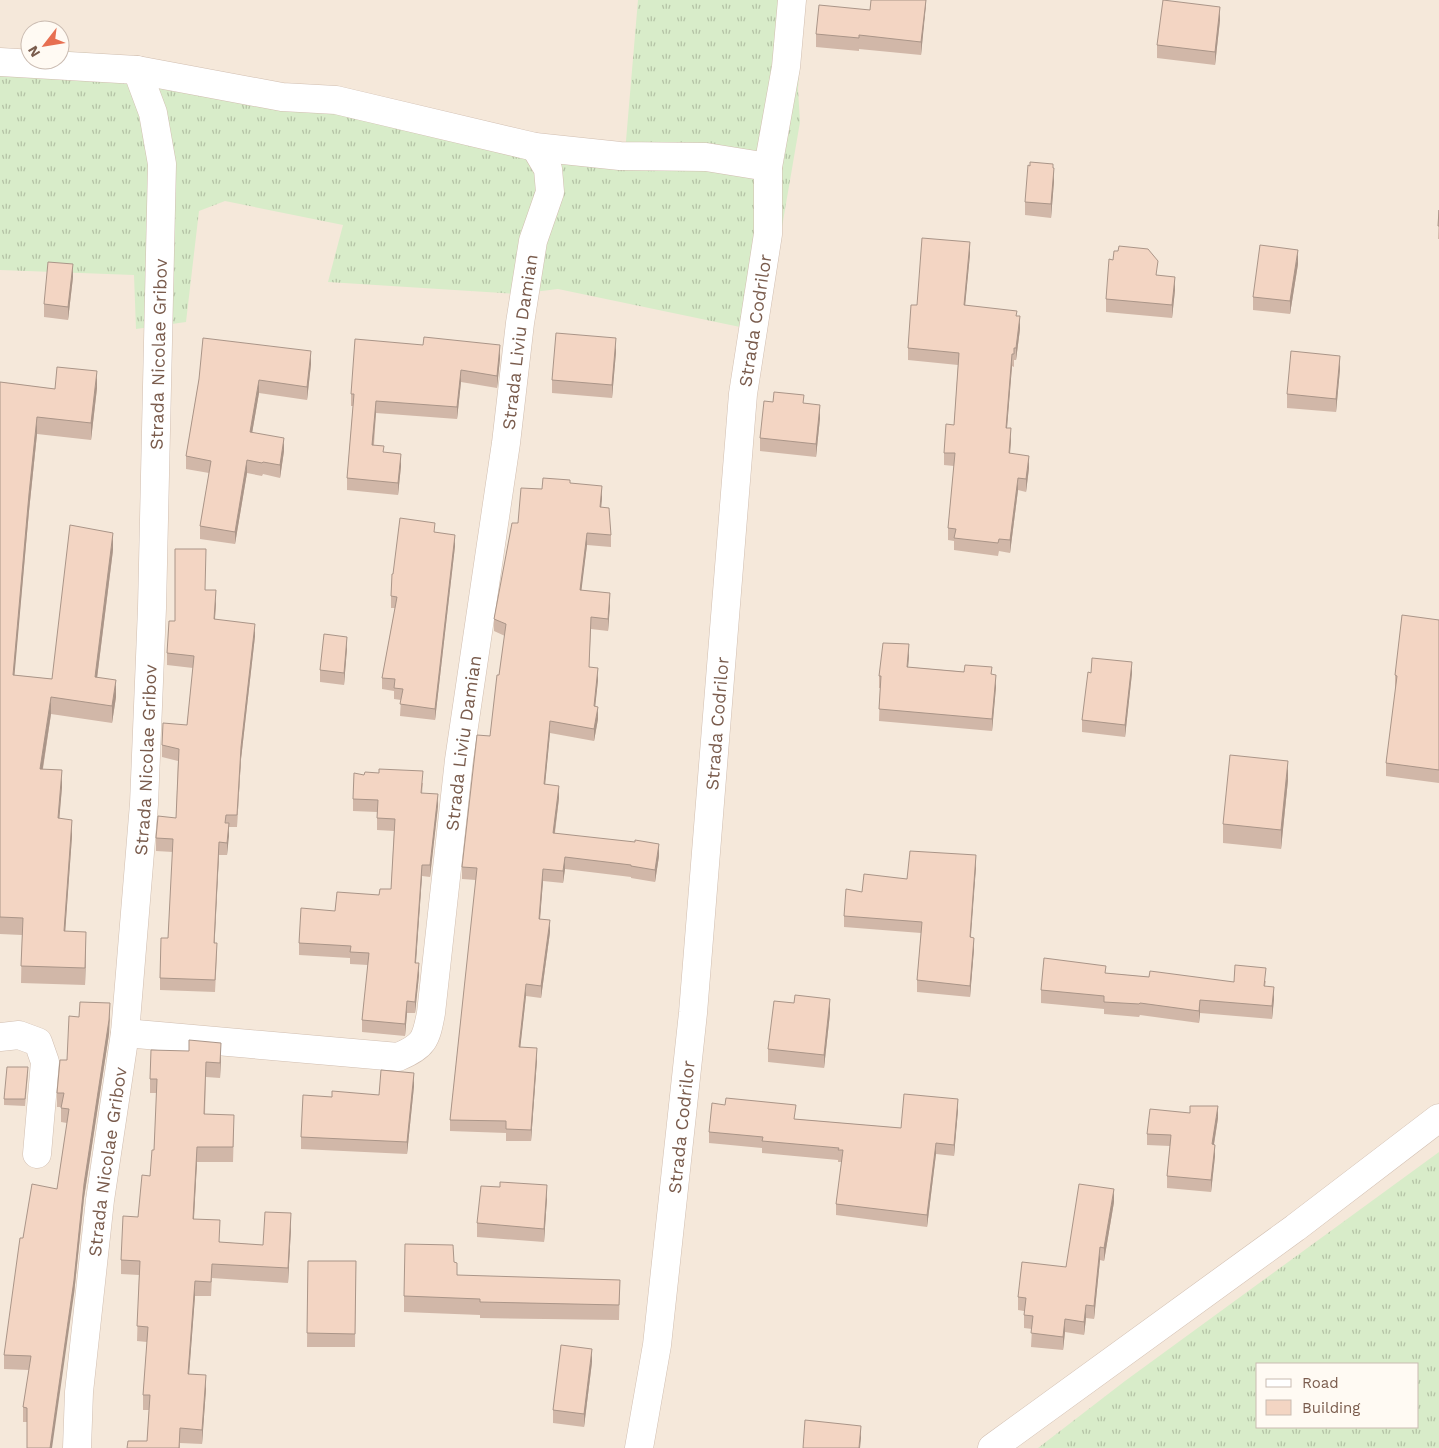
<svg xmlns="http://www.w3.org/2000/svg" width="1439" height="1448" viewBox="0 0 1439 1448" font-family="'Work Sans',sans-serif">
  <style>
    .residential { fill: #f5e8da; fill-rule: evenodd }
    .grass { fill: url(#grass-tufts); fill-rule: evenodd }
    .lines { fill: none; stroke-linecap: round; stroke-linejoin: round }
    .minor-casing { stroke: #d1beb0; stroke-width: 29 }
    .minor { stroke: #fff; stroke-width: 28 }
    .wall { fill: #d1b7a8 }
    .shaded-wall { fill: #aa9588 }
    .building { fill: #f3d5c3; stroke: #aa9588 }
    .labels { text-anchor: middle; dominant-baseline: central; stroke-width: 4; stroke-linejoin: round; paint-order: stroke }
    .street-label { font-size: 18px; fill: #7a5c4d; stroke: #fffaf3 }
  </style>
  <defs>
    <pattern id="grass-tufts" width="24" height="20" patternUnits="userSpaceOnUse" patternTransform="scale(1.25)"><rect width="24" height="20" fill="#d8ecc9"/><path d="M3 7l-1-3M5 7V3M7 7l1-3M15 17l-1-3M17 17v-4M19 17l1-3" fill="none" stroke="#b4c2a5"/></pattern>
  </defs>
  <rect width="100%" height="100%" fill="#fdf6ec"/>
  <path class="residential" d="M0,0h1439v1331l-181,33v63l28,21h-1286zM30,30h30v30h-30z"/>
  <path class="grass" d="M638,0h167l-7,89 2,33 -36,210 -206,-43 -41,5 -189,-12 15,-57 -118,-24 -26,10 -13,111 -50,7 -2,-54 -134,-5v-222l30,2v10h30v-9l59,4 505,109z
    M1439,1152v296h-401l87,-67zM1258,1364h160v63h-160z"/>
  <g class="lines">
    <defs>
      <g id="minor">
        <path d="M0,62l137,8 145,27 54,3 199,47 85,9 86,1 62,10"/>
        <path id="s1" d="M125,1033l273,24c26,-11 28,-17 33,-44l28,-253 47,-317 14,-120 13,-82 17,-49 -2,-23 -13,-22"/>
        <path d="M0,1037l19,-2 19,7 7,20 -8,92"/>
        <path id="s2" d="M77,1448l2,-56 21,-192 25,-167 19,-229 8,-196 10,-444 -9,-51 -16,-43"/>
        <path id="s3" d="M639,1448l18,-103 36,-332 50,-619 25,-160v-67l18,-100 6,-67"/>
        <path d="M992,1448l303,-220 144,-110"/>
      </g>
    </defs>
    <use href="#minor" class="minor-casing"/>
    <use href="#minor" class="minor"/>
  </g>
  <path class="wall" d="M926,0l-5,55 -62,-6v2l-43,-4v-13l54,-24z
    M1220,20l-5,45 -58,-7v-13z
    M1053,168l1,13 -3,37 -26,-3v-13z
    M1439,210v29h-1z
    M970,254l-5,51 52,11 3,13 -4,31h-2v7l-2,-1 -5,62 4,12 -1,13 19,15 -3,24 -8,-2 -8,63 -11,-2 -1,5 -44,-6v-9l-6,-1v-12l6,-62 -10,-1v-12l10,-28 4,-60 -50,-5v-12l9,-43z
    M1298,264l-8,50 -37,-4v-13z
    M1158,275l17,15 -3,28 -66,-6v-13z
    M73,277l-5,43 -24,-3v-13z
    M616,352l-4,46 -60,-5v-13z
    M500,358l-3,30 -36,-6 -4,37 -81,-6 -2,32 27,21 -3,29 -51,-5v-12l6,-72h-2v-12z
    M311,364l-4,36 -48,-7 -7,40 32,18 -4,27 -17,-4 -1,2 -15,-3 -12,71 -35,-5v-13l9,-53 -23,-4v-13l13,-77z
    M1340,369l-4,43 -49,-4v-14z
    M0,382l55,7 42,-1 -6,52 -54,-6 -8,77 -15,164 38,4 61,-129 -16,128 19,19 -4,26 -61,-9 -8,55 19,18 -3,31 13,18 -7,96 21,17 -1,36 -64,-2 1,-48 -22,-1z
    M773,402l31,1 16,15 -4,39 -56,-6v-13z
    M570,483l32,15 -1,9 10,28v12l-24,-2 -6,45 29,15 -2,26 -17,-2 -2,38 9,13 -3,26 3,13 -4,22 -44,-8 -5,51 14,14 -4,35 104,23 -4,26 -24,-4v-1l-66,-8 -2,14 -20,-2 -3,38 10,13 -9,66 -15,-2 -6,52 17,12 -6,81h-25v-8l-56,-2v-11l26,-240 -14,-1v-12l28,-131 15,-100 -11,-5v-12l48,-130z
    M435,532l20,14 -20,174 -35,-4 1,-16 -7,-1v-8l-12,-2v-11l13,-70h-4v-12l2,-22z
    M205,590l11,13 -1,16 40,17 -14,123 -4,68h-8l-2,28h-8l-5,88 3,12 -2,37 -55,-2v-12l8,-40 5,-86 -17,-1v-13l20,-20 2,-57 -16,-4v-12l25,-20 6,-57 -26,-3v-12l8,-32z
    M1439,620v163l-53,-7v-13l10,-75h-1v-13z
    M347,648l-3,37 -24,-3v-12z
    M909,656l-1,11 84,7 4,13 -4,44 -113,-10 1,-33h-1v-12z
    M1132,673l-7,64 -43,-5v-12z
    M379,773l44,10 -1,11 16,12 -8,71 -8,-1 -6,87 3,12 -4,38h-8l-2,23 -43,-4v-12l6,-55 -18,-1v-6l-51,-3v-12l36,-32 44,-16 12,-6 3,-58 -17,-1v-18l-24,-1v-12l11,-24z
    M1288,780l-7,69 -58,-6v-19z
    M976,867l-6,70 4,12 -4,48 -53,-5v-12l4,-47 -77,-6v-11l18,-24 45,-13z
    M1106,973l43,4 85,5 32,-1 -1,5 9,13 -2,20 -72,-6 -1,10 -59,-8 -1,2 -35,-3v-5l-63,-6v-13z
    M830,1013l-6,55 -56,-6v-13z
    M110,1018l-1,16 -25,164 -10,96 -47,128h-4v-15l6,-37 -25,-1v-14l19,-117 34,-49 10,-66 -6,-1v-15h-4v-14l10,-33z
    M221,1057l-1,21 -14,-1 -1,37 29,15 -1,33h-36l-3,57 26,23 43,3 28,-17 -3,55 -76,-5 -1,18h-16l-6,78 17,15 -4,55 -22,-1v5h-53l20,-7 2,-31h-6v-15l4,-53 -10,-1 2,-66 -18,-1v-14l17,-43 12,-41 4,-26 3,-57h-7v-14z
    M28,1074l-3,32 -21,-1v-6z
    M414,1086l-7,68 -106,-5v-12l31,-40 47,-2z
    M958,1110l-4,46 -18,-2 -9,73 -91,-12v-11l6,-42h-4v-2l-76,-7v-5l-53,-5v-11l86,-13 106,9z
    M1218,1118l-4,27 1,11 -4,36 -44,-4v-12l3,-30 -23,-1v-11z
    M547,1198l-3,44 -67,-5v-14z
    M1114,1202l-10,59 -4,-1 -6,59 -8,-1 -2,17 -19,-3 -2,18 -32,-3 1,-18 -8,-1v-17l-6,-1v-13l48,-30z
    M308,1261h48l-1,86h-48z
    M454,1262l3,14 163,4 -1,40 -139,-2v-3l-76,-3v-16z
    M592,1362l-8,65 -31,-4v-13z"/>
  <path class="shaded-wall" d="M926,0v5l-5,50v-13z
    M1220,7v13l-5,45v-13z
    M1054,168v13l-3,37v-14z
    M970,242v12l-6,63v-12z
    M1298,250v14l-8,50v-13z
    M73,264v13l-5,43v-13z
    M1175,277v13l-3,28v-13z
    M1020,316v13l-4,31v-12z
    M616,338v14l-4,46v-13z
    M500,345v13l-3,30v-12z
    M311,351v13l-4,36v-13z
    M1012,354v12l-6,74v-12z
    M1340,356v13l-4,43v-13z
    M461,370v12l-4,37v-12z
    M97,371v17l-6,52v-17z
    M259,380v13l-9,52v-13z
    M376,401v12l-4,44v-12z
    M820,405v13l-4,39v-13z
    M37,417v17l-8,77 -16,181v-17l16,-181z
    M1011,428v12l-2,26v-13z
    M284,438v13l-4,27v-13z
    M401,454v12l-3,29v-12z
    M1029,456v12l-3,24v-13z
    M247,460v13l-12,71v-12z
    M1018,478v12l-8,63v-13z
    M602,486v12l-2,21v-12z
    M113,533v17l-18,144v-17z
    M587,533v12l-7,57v-12z
    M455,535v11l-20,174v-11z
    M216,590v13l-2,28v-12z
    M610,593v12l-2,26v-12z
    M255,624v12l-14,123 -4,68 4,-80z
    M347,637v11l-3,37v-12z
    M909,644v12l-2,23v-12z
    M1132,662v11l-7,64v-12z
    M598,668v12l-4,38v-12z
    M996,675v12l-4,44v-12z
    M116,680v17l-4,26v-17z
    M51,697v17l-11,72v-17z
    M598,707v12l-4,22v-12z
    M550,721v12l-6,63v-12z
    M1288,761v19l-7,69v-19z
    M62,770v17l-4,48v-17z
    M559,786v12l-6,47v-12z
    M438,794v12l-8,71v-12z
    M72,820v16l-8,112v-17z
    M229,823v13l-2,19v-12z
    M219,842v13l-5,100v-12z
    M659,844v12l-4,26v-12z
    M976,855v12l-6,82v-12z
    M565,857v12l-2,14v-12z
    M422,865v11l-7,99v-12z
    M543,869v12l-4,50v-12z
    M550,920v12l-9,66v-12z
    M86,932v17l-1,36v-17z
    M974,938v11l-4,48v-11z
    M419,963v12l-4,38v-11z
    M526,984v12l-7,63v-12z
    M1274,987v12l-2,20v-13z
    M830,999v14l-6,55v-13z
    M1200,1000v13l-1,10v-12z
    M407,1001v12l-2,23v-12z
    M110,1003l-1,31 -25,164 -10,96 -22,154h-2l34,-264z
    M221,1043v14l-1,21v-15z
    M537,1048v12l-6,81v-11z
    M414,1073v13l-7,68v-12z
    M958,1099v11l-4,46v-11z
    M1218,1106v12l-6,38v-12z
    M936,1143v11l-9,73v-12z
    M1215,1145v11l-4,36v-12z
    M197,1147v15l-4,72v-15z
    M547,1185v13l-3,44v-13z
    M1114,1189v13l-10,59v-13z
    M291,1213v15l-3,55v-15z
    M1100,1247v13l-6,59v-13z
    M195,1281v15l-7,92v-14z
    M1086,1305v13l-2,17v-13z
    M1065,1319v13l-2,18v-13z
    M592,1349v13l-8,65v-13z
    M206,1375v14l-4,55v-14z
    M861,1426v12l-1,10h-1z"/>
  <path class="building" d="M871,0h55l-5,42 -62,-7v3l-43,-4 3,-29 51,5z
    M1163,0l57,7 -5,45 -58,-7z
    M1030,162l23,2v4h1l-3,36 -26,-2 3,-37 2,1z
    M1439,210v16h-1z
    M922,238l48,4 -6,63 53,6 -1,5h4l-4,32h-2v6h-2l-6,74h5l-2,25 20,3 -3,23 -8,-1 -8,62 -11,-1 -1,4 -44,-5 2,-9 -8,-1 7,-75h-11l2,-29 8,1 5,-72 -51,-5 3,-43h6z
    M1260,245l38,5 -8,51 -37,-4z
    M1119,246l29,3 10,12 -2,14 19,2 -3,28 -66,-6 3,-40 4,1 1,-9h4z
    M48,262l25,2 -5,43 -24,-3z
    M556,333l60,5 -4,47 -60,-5z
    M424,337l76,8 -3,31 -36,-6 -4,37 -81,-6 -4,44 12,1 -1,6 18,2 -3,29 -51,-5 7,-84h-3l4,-55 68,6z
    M203,338l108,13 -4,36 -48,-7 -9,52 34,6 -4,27 -17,-3 -1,1 -15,-3 -12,72 -35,-6 11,-65 -25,-5 13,-77z
    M1291,351l49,5 -4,43 -49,-5z
    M57,367l40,4 -6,52 -54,-6 -8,77 -16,181 39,4 18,-154 43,8 -18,144 21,3 -4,26 -61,-9 -11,72 22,1 -4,48 14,2 -8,111 22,1 -1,36 -64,-2 2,-48 -23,-1v-535l55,7z
    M774,392l30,3 -1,8 17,2 -4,39 -56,-6 4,-37 9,1z
    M543,478l27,2v3l32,3 -2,21 9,1 2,27 -24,-2 -7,57 30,3 -2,26 -17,-2 -2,50 9,1 -4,38 4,1 -4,22 -44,-8 -6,63 15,2 -6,47 82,9v-2l24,4 -4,26 -24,-4v-1l-66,-8 -2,14 -20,-2 -4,50 11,1 -9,66 -15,-2 -7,63 18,1 -6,82 -25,-1v-8l-56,-1 27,-252 -15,-1 15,-132 13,1 7,-61h2l7,-51 -12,-5 18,-96h6l3,-35 21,1z
    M400,518l35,5 -1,9 21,3 -20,174 -35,-5 3,-15 -9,-1 1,-9 -13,-1 15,-81 -6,-1 1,-22h1z
    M175,549h31l-1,41h11l-2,29 41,5 -14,123 -4,68h-11l-1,8h4l-2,20 -8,-1 -5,101h3l-2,37 -55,-2 1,-40h7l5,-99 -17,-1 2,-22 18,2 3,-69 -17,-4 1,-22 24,2 7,-69 -27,-3 2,-32h6z
    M1402,615l37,5v150l-53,-7 11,-87 -2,-1z
    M324,634l23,3 -3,36 -24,-3z
    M883,643l26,1 -2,23 57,5 1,-7 27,2 -1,7 5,1 -4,44 -113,-10 2,-33h-2z
    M1092,658l40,4 -7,63 -43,-5 6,-48 3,1z
    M1230,755l58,6 -7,69 -58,-6z
    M379,769l44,2 -2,22 17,1 -8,71h-8l-7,98h4l-4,39 -8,-1 -2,23 -43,-4 7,-67 -19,-1 1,-6 -52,-3 2,-35 34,3 2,-19 42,3 1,-6h11l4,-70 -18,-1 1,-18 -25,-1 1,-26 10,2 1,-3 14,1z
    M910,851l66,4 -6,82 4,1 -4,48 -53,-6 5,-58 -78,-6 2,-27 16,3 2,-18 43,5z
    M1044,958l62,8 -1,7 44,4 1,-6 84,11 1,-17 31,3 -2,18 10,1 -2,19 -72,-6 -1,11 -59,-8 -1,1 -35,-2v-6l-63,-6z
    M795,995l35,4 -6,56 -56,-6 6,-48 20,2z
    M80,1002l30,1 -1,17 -25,164 -10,96 -24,168h-23v-40l-4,-1 8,-51 -27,-1 16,-117h3l9,-54 25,5 12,-80 -8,-1 3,-15h-7l3,-33h7l2,-44 10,1z
    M189,1040l32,3 -1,20 -14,-1 -2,52 30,1 -1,32h-36l-4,72 27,1 -1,22 44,3 2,-33 26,1 -3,55 -76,-4 -1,18 -16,-1 -7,93 18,1 -4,55 -22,-2 -1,20h-52l1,-7h19l3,-46h-7l5,-68 -11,-1 3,-65 -19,-1 2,-44 15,1 4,-42 8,1 2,-26h2l3,-71h-7l1,-29 38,1z
    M7,1067h21l-3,32h-21z
    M381,1070l33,3 -7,69 -106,-5 2,-42 29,2v-6l47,4z
    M904,1094l54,5 -4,46 -18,-2 -9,72 -91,-11 7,-54h-5l1,-2 -77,-7 1,-4 -54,-5 3,-29 13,2 1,-7 70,7 -2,14 107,9z
    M1190,1106h28l-6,38 3,1 -4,35 -44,-4 4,-41 -24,-1 3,-25 40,4z
    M500,1182l47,3 -3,44 -67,-6 4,-37 19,1z
    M1079,1184l35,5 -10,59 -4,-1 -6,59 -8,-1 -2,17 -19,-3 -2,18 -32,-4 2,-17 -9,-1 2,-17 -8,-1 4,-35 44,5z
    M405,1244l48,1 1,17 3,1v12l163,5 -1,25 -139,-3v-3l-76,-3z
    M308,1261h48l-1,73 -48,-1z
    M561,1345l31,4 -8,65 -31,-4z
    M805,1420l56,6 -2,22h-56z"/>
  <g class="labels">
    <g class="street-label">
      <text stroke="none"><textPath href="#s3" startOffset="1134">Strada Codrilor</textPath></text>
      <text stroke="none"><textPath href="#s1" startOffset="1010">Strada Liviu Damian</textPath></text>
      <text stroke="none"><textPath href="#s2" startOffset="1098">Strada Nicolae Gribov</textPath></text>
      <text stroke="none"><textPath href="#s3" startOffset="729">Strada Codrilor</textPath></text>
      <text stroke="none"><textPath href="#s1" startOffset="605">Strada Liviu Damian</textPath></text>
      <text stroke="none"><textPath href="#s2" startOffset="692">Strada Nicolae Gribov</textPath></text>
      <text stroke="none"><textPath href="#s3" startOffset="324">Strada Codrilor</textPath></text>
      <text stroke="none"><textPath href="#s2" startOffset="288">Strada Nicolae Gribov</textPath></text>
    </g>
  </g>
  <rect x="1256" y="1363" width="162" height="65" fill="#fffaf3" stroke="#cabbb1"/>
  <rect x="1266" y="1379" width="25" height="8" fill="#ffffff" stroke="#cabbb1"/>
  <text x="1302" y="1388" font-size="15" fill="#7a5c4d">Road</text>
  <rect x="1266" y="1400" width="25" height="15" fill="#f3d5c3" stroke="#cabbb1"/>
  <text x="1302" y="1413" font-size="15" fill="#7a5c4d">Building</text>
  <g transform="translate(45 45) rotate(239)"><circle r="24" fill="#fffaf3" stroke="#cabbb1"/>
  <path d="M0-4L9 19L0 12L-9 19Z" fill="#e76f51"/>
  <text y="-8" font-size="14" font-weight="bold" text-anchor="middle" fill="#7a5c4d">N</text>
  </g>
</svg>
